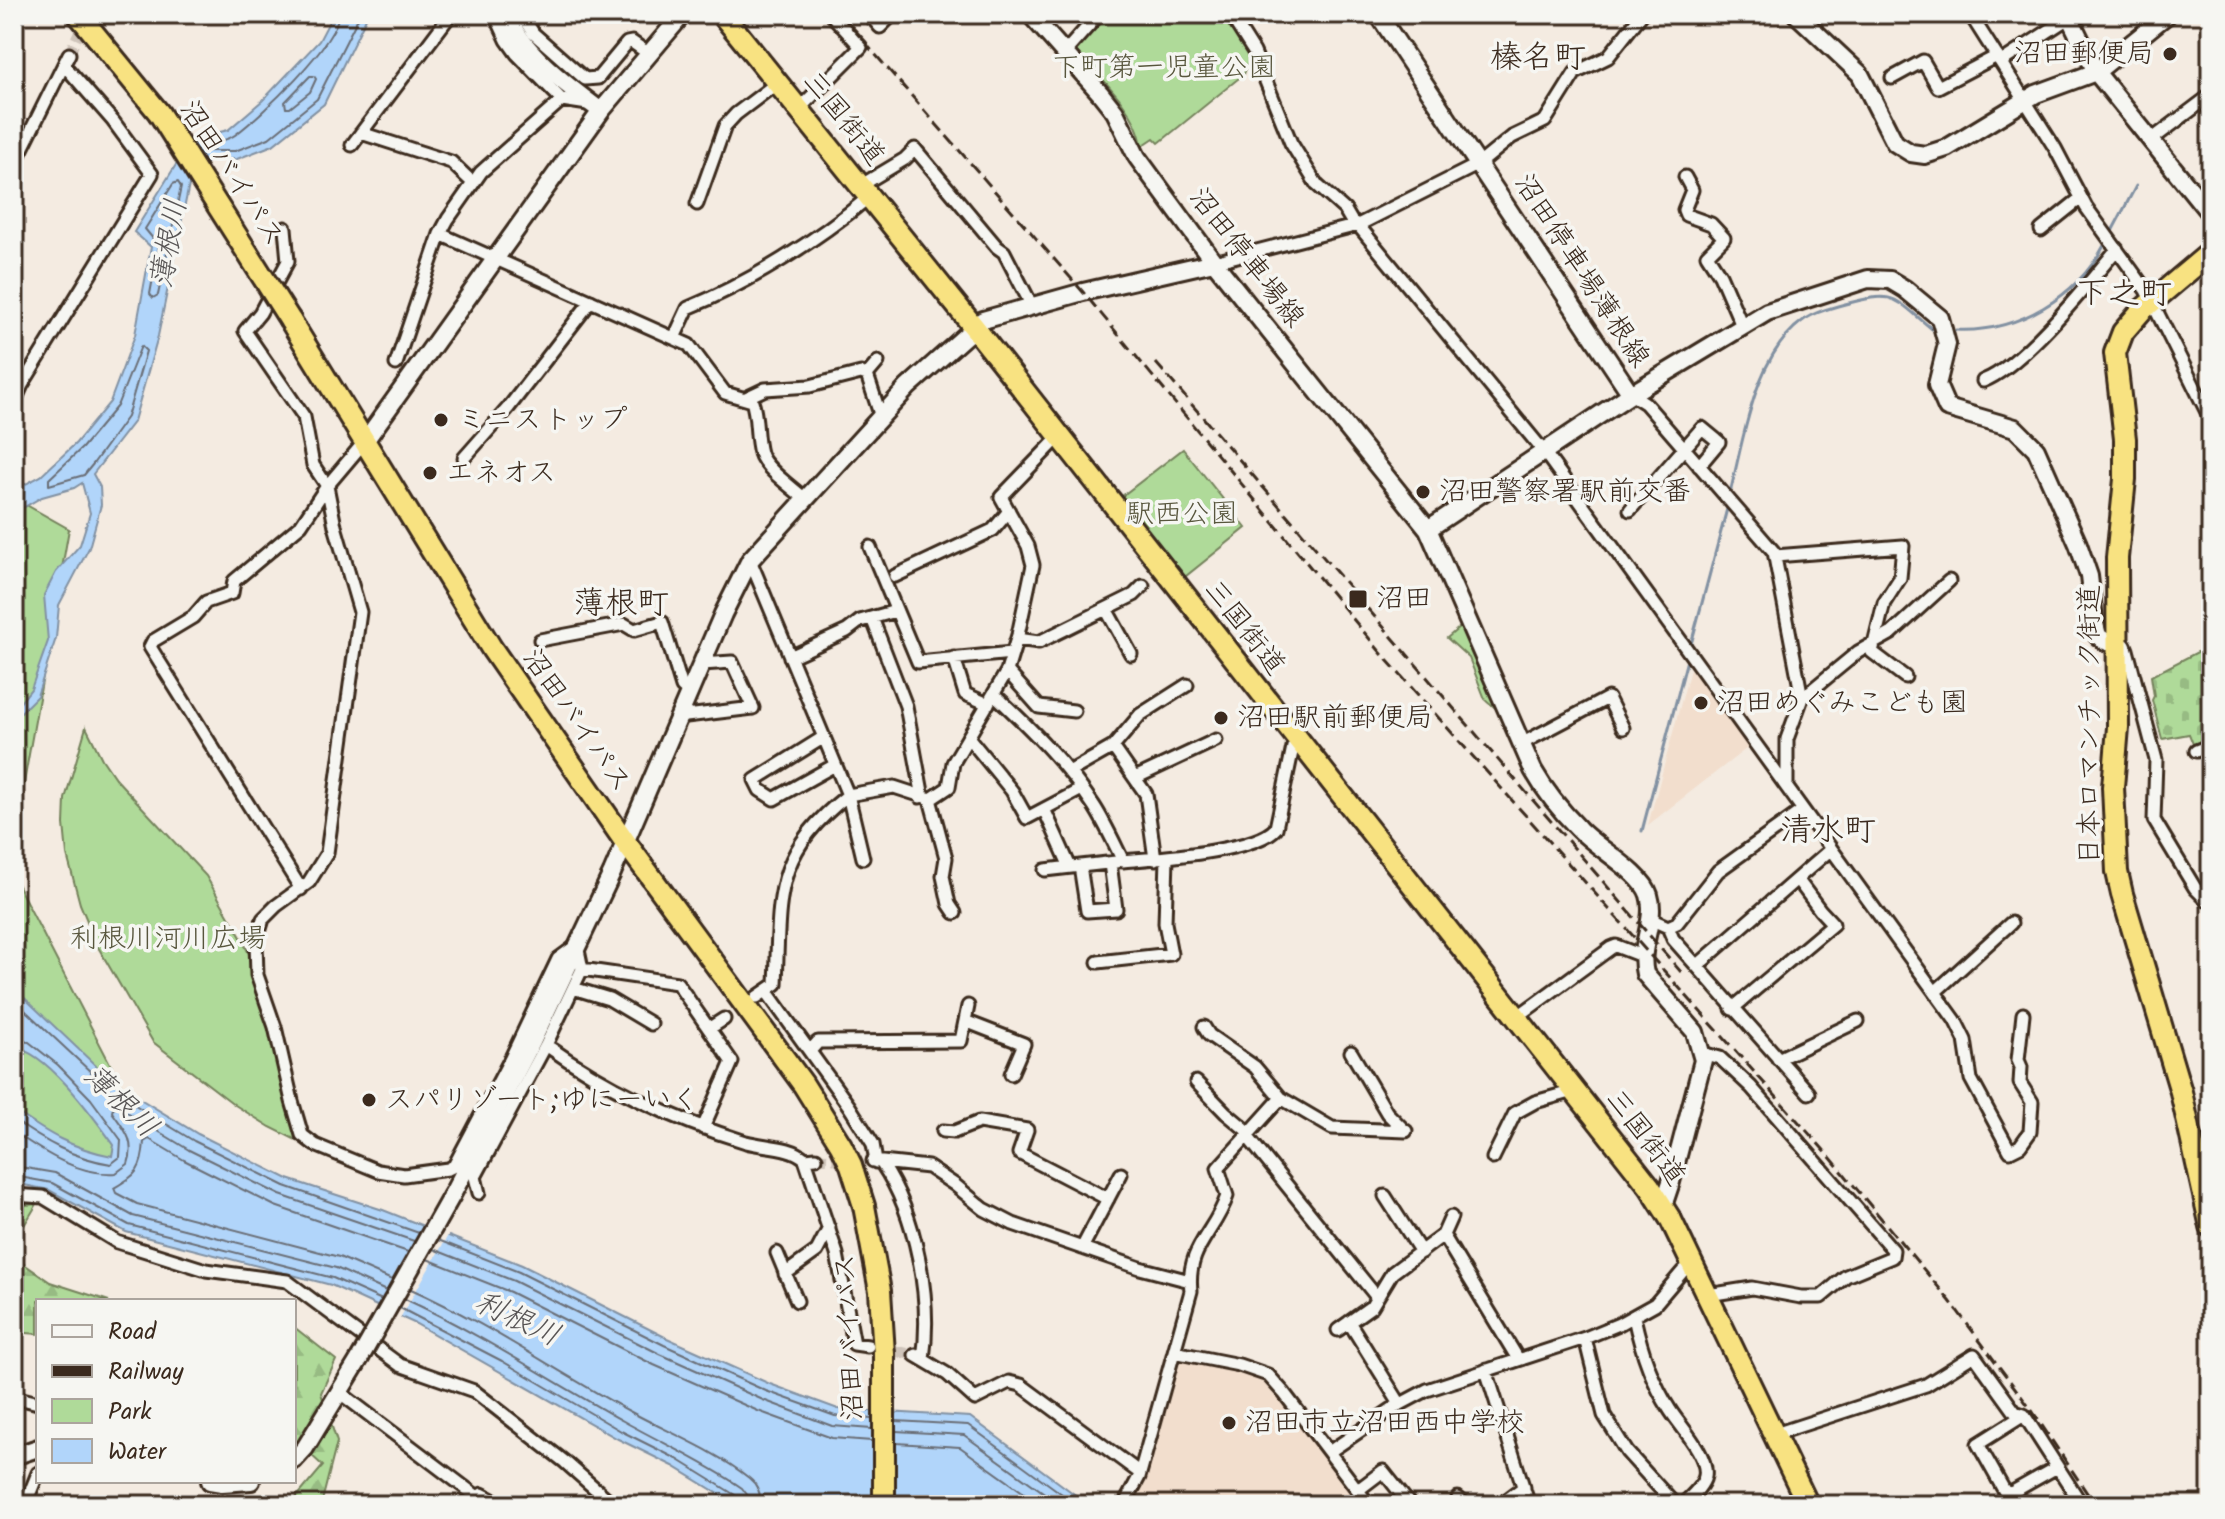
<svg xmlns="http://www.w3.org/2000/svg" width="2225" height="1519" viewBox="0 0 2225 1519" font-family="Kalam,'Klee One',sans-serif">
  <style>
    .built { fill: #f2decd }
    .green { fill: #afda99; stroke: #75825c; stroke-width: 2 }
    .forest { fill: url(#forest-firs); stroke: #75825c; stroke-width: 2 }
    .cemetery { fill: url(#cemetery-stones); stroke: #75825c; stroke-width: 2 }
    .water { fill: #b1d5fa; stroke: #8291a2; stroke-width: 2 }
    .pier { fill: #f4ebe1 }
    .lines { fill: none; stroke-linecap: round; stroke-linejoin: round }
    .shore { stroke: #6a6e76; stroke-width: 2 }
    .stream { stroke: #8291a2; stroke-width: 3 }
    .street-tunnel { stroke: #cfc4ba; stroke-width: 11; stroke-dasharray: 11 5.5; stroke-linecap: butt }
    .street-casing { stroke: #3b2a1e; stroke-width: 17 }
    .secondary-casing { stroke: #3b2a1e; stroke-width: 22 }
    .highway-casing { stroke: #3b2a1e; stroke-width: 26 }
    .street { stroke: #f6f6f2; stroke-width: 11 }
    .secondary { stroke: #f6f6f2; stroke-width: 16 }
    .highway { stroke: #f8e281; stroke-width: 20 }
    .rail { stroke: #3b2a1e; stroke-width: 3; stroke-dasharray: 12 6; stroke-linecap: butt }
    .secondary-bridge-casing { stroke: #3b2a1e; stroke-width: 22; stroke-linecap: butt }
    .highway-bridge-casing { stroke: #3b2a1e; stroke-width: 26; stroke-linecap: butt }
    .secondary-bridge { stroke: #f6f6f2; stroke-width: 16 }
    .highway-bridge { stroke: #f8e281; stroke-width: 20 }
    .poi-dot { fill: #3b2a1e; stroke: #f6f6f2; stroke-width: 3 }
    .labels { text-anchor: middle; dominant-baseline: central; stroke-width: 7; stroke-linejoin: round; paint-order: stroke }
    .poi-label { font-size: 28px; fill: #3b2a1e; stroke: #f6f6f2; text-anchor: start }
    .park-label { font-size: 28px; fill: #58563d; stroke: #f6f6f2 }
    .street-label { font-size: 28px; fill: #3b2a1e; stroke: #f6f6f2 }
    .water-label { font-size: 30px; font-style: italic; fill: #585555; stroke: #f6f6f2 }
    .quarter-label { font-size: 32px; fill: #3b2a1e; stroke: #f6f6f2 }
  </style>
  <defs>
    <pattern id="forest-firs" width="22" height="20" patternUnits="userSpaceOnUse" patternTransform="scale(2)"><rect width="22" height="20" fill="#afda99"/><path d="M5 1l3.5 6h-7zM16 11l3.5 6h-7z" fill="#97bb83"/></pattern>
    <pattern id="cemetery-stones" width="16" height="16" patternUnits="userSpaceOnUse" patternTransform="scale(2)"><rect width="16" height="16" fill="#afda99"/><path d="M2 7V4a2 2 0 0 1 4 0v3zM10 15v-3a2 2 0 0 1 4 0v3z" fill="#97bb83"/></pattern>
  </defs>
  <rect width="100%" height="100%" fill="#f4ebe1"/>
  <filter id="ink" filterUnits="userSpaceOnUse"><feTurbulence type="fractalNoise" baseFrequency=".0125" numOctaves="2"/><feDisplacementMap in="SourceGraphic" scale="16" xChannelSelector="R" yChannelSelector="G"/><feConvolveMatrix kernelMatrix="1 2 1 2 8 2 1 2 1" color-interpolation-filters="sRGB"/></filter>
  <g filter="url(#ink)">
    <path class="built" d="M1692,662l59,83 -103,80z
      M1179,1357l65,12 18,7 19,19 83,110h-237l48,-145z"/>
    <path class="green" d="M1103,14h121l27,40 -7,20 -85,69 -5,-5 -12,8c-5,-37 -43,-70 -68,-97z
      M1183,449l63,79 -65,52 -64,-80z
      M14,498l55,31 -55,310z
      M1466,622l35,91 -16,-14 -16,-41 -22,-20z
      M86,727l16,32 13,19 91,98 36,63 9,19 29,96 9,47 15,43 -34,-17 -35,-22 -82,-63 -55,-95 -18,-43 -13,-49 -3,-31 1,-25z
      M14,878l180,348 -180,-70z"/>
    <path class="forest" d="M37,1204l-23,38v-36z
      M14,1257l36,25 59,19h-71v33l-24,-2z
      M294,1327l42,33 -15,33 16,49 -16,63h-31l33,-39 -29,-27z"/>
    <path class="cemetery" d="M2211,645v98l-16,6 -6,-15 -27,5 -10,-39 2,-4 -3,-20z"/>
    <path class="water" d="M333,14h35l-44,90 -51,41 -36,14 -28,1 -19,20 -32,156 -24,85 -41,53 7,13 1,18 -12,43 -30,57 -3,33 -19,58 -23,23v-9l17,-21 17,-48 -4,-46 12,-23 24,-27 10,-32 -8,-30 -8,5 -32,9 -28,16v-23l27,-14 35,-33 34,-41 25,-67 16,-88 -17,-15 43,-69 23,-26 28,-7 35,-30 56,-59z
      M14,988l100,95 84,51 90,45 95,31 139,55 145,73 103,46 68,25 132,8 119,88h-352l-64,-39 -55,-27 -202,-115 -85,-39 -205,-53 -77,-42 -35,-7v-73c34,24 57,38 98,46l2,-11c-19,-26 -68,-95 -100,-97z"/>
    <path class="pier" d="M428,1223l22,9 -51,88 -21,-9z"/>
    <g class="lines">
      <path class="shore" d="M339,14c-3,30 -78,102 -104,121 -8,6 -20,7 -30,9l-1,7h31l34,-13 48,-39 43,-85
        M310,76h4l2,3 -6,13 -20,16h-4l-1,-6z
        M178,182l3,5 -23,108 -5,3 -3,-4 9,-48 -14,-17 28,-45z
        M141,346l5,5 -19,66 -34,47 -9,11 -35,10v-6l33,-31 35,-42z
        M14,1000l95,89 85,52 91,45 134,47
        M14,1040l15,2 29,23 33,34 30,41 -1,17 -9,7c-38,-6 -66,-22 -97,-44
        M14,1132c29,20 65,44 102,41l12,-9c8,-23 -3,-34 -16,-52l1,-4 4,-2 72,44 91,45 134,46
        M14,1166l41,7 78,43 203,52 50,23
        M14,1176l38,7 77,42 204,53 49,22
        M438,1240l81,32 145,73 102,46 69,25 37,3
        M433,1249l81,32 146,73 103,46 69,26 40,3
        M427,1259l83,33 144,73 104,46 74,27 40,3
        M392,1280l-53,-23 -202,-53 -21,-11 -2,-5c23,-14 28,-17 30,-46l5,-3 35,21 91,46 133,46
        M411,1289c76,34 146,83 220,123 39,21 83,38 118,66 9,7 12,16 12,27
        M405,1299c76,35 146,82 220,123 39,22 80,40 117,66l6,8 1,9
        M400,1308l102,53 119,70 56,28 58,36 4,10
        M896,1421l72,4 109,80
        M896,1431l68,4 97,70
        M896,1443l64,4 81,58"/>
      <path class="stream" d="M2110,235l26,-49
        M1956,330c61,3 122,-33 150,-88
        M1729,497c15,-57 24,-142 76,-178 12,-8 26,-11 40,-15 51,-14 48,-7 87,25
        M1690,648l38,-143
        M1642,831l46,-175
        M710,1505l12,-11"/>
      <path class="street-tunnel" d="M69,54l17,-36
        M816,1158l57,3
        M880,1348l35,7"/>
      <defs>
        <path id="street" d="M495,14l12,26 10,14 45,46
          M521,14l12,19 52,46 13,-1 29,-35 5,-1 17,12
          M869,14l11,13 13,-13
          M1230,14l24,38 37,91 26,42 28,25 7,12 6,3 187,228 410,567 10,20 6,39 39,72 10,-5 10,-14 2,-30 -12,-19 1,-16 -3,-7 5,-46
          M1970,14l85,134 31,59 60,83 65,130
          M1066,51l33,-37
          M2001,62l69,-45
          M1892,78l31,-17 15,26 59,-31
          M799,109l62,-62 -30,-33
          M361,133l90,29 22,21
          M2150,141l61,-46
          M352,145l99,-131
          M14,165l55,-111
          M1685,177l7,13 -8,20 2,5 25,9 13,14 -17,17 13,20 23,53
          M860,186l45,-27 10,-10 82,98 7,5 28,54
          M697,204l28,-78 11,-12 41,-31
          M285,228l3,33 -28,52 -15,18 59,86 9,48 14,21 8,40 25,86 -33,241 -18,29 -33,24 -13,13 -7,23 1,33 18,52 17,74 10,34 13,10 63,26 26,4 44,-6 6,-3 56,-106 48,-101 19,-14 5,24 -36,76c60,43 129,75 200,97 18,5 46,4 59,17l11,-1
          M2041,230l40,-32
          M440,234l249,111 36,48 27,8c6,17 3,34 8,52 4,15 33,35 45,46
          M1214,262l144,-37 121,-61 33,-27 33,-16 30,-48 33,-16 34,-43
          M674,338l14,-30c63,-26 128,-67 181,-111
          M878,362l-11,13 14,42
          M396,364l44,-130 8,-15 33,-47 81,-72 26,4
          M1983,381c40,-15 105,-97 134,-132
          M1631,394l14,9 129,149 28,146 -15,41v45
          M746,398l19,-9 45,-3 51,-13 6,2
          M14,403l8,-18 130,-211 -39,-53 -49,-56
          M464,458l45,-51 82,-106
          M1630,510l72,-82 17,14 -20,24
          M870,547l48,115 94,-9
          M1775,556l128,-10 -3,32 -16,25 -12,49 33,25
          M750,560l98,235c-76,60 -68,101 -72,189l-19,13
          M895,576l98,-46 16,-19
          M1106,609l25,45
          M872,618l34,88 16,86 -2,5
          M1017,639l22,3 95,-47 9,-9
          M540,640l84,-16 10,6 28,-8 20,65 6,5
          M2117,644l8,1 2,5 29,110 -2,60 41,68 12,12 4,-1
          M790,657l57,-26 13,-10 36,-10
          M954,658l11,36 23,10
          M1007,671l32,36 35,4
          M994,694c37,35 72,69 100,112 11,17 20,37 29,55 33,-3 133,-9 153,-33l17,-81 4,-7
          M1802,698l56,-46 34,-19 57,-52
          M678,717l75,-9 -21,-46 -30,2
          M824,737l-69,43 5,10 14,9 61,-34
          M968,737l44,54 15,27 55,-29
          M1521,744l87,-46 15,30
          M1113,747l33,47 9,65
          M2196,751l15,-6
          M1069,772l44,-25 27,-32 47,-30
          M1135,778l81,-38
          M930,799l16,59 -3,18 6,28 6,9
          M1044,809l26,58
          M863,858l-15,-63 46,-8 37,12 18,-12 4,-24 54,-92 11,-36 15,-70 -5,-19 -27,-49 58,-60
          M1080,866l7,45 29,-2 -6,-46
          M1045,870l71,-8
          M301,889l-151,-242 3,-6 40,-24 13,-15 26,-9 2,-12 67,-56 26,-39 38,-45
          M1650,919l18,8 5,12 136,154
          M1668,927l9,-4 41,-52 85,-61
          M1098,962l73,-8 -6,-31 2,-65
          M1697,966l134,-117
          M582,969l95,14 55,79 -29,66
          M573,988l36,11 42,25
          M767,992l82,114 24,38 3,18
          M1935,992l76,-69
          M1732,1009l101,-85 -13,-14 -23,-31
          M1517,1017l94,-69 5,-2 26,10
          M965,1021l59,23 -13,30
          M1204,1027l5,8 46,32 26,31
          M710,1028l14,-9
          M810,1051l8,-9 143,-1 7,-35
          M1351,1052l36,61 18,18
          M1702,1053l18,5 31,29 142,163 -1,7 -46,19 -25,21h-20l-49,-9 -44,7
          M1778,1059l80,-38
          M1196,1082l30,31 24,20
          M943,1131l11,1 25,-10 48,8 -8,23 89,46
          M1247,1136l129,160
          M1493,1158l22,-45 20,-11 39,-11
          M805,1159l32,95 17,90 14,2
          M873,1161l55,6 27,18 29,24 29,15 127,44 50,13
          M882,1164c34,50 50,135 41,195
          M479,1193l-4,-16 71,-132
          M14,1195l29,2 74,45 89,28 81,11 113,84 74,26 91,71 42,37 2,6
          M1385,1196l36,56
          M1443,1235l75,124
          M1082,1248l39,-74
          M777,1253l20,48
          M785,1274l32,-23 12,-23
          M1634,1317c7,33 17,64 36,93 10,16 39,46 35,66 -2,11 -15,21 -23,29
          M1349,1322l51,82
          M1338,1330l34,-24 20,-33 51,-38 8,-18
          M1585,1338l19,77 23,37 48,53
          M1174,1352l65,13 29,10 16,18 85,112
          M915,1355l32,19 28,25 34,-17 12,3 119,88
          M1486,1370l43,135
          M339,1392l149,113
          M14,1397l24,6
          M2024,1415l-46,29 27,48 6,1 46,-26
          M1775,1434l151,-49 48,-30 41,57 9,3 58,90
          M1329,1452l66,-45 32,-17 158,-52 34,-14 36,-20 28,-33 9,-8
          M1358,1490l25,-19 27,34
          M482,1494l21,11
          M1458,1498l7,7
          M25,1505l13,-32
          M1124,1505l15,-28 52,-186c-5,-44 24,-58 36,-95l-9,-28 63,-70 51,30 74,3
          M1500,1505l24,-18
          M2061,1505l17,-6"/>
        <path id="secondary" d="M507,14c14,38 62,73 94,97
          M1030,14l70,79 15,19 22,45 77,105 214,267 105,241c12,21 28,41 45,58 18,20 64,44 71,67 8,26 -11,51 -4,79l50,58 8,28 -32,122 -8,24
          M1378,14l253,380
          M1796,14l64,60 35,69 16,10 14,2 22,-7 89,-54 60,-22 72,-58
          M2068,14l28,58 115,143
          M365,441l236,-330 82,-97
          M1428,529l203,-135 136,-82 101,-33 22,1 15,9 35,29 7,26 -10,41 10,23 68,20 21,21 42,95 11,32 5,44 4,16 7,5 12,3
          M452,1195l80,-153 80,-169 111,-259 27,-54 158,-173 75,-67 100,-28 131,-30
          M14,1456l24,-8
          M294,1460l11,-12 55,-90
          M210,1481l12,2 29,-2"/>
        <path id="highway" d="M78,14l81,99
          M722,14l252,313 676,860 21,33 137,285
          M2211,252l-69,58 -19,22 -8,21 10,86v40l-8,79 1,169 -5,60 4,85 5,22 59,198 30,135
          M290,320l202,329 134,194 177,241 38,61 10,20 13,41 16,85 4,63v151"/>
      </defs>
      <use href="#street" class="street-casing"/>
      <use href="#secondary" class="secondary-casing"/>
      <use href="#highway" class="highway-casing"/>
      <use href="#street" class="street"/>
      <use href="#secondary" class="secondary"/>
      <use href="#highway" class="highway"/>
      <path class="rail" d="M840,14l243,278 304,368 443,497 120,144 83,111 62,93
        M1156,363l525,609"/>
      <defs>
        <path id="secondary-bridge" d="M360,1358l92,-163"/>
        <path id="highway-bridge" d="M159,113l131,207"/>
      </defs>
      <use href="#secondary-bridge" class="secondary-bridge-casing"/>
      <use href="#highway-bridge" class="highway-bridge-casing"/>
      <use href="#secondary-bridge" class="secondary-bridge"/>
      <use href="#highway-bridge" class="highway-bridge"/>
    </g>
  </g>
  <g class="poi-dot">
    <circle cx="2170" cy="54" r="8"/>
    <circle cx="441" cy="420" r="8"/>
    <circle cx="430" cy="473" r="8"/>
    <circle cx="1423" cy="492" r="8"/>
    <rect x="1348" y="589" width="20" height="20" rx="4"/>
    <circle cx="1701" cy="703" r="8"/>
    <circle cx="1221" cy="718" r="8"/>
    <circle cx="369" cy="1100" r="8"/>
    <circle cx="1229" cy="1423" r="8"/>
  </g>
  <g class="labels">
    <g class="poi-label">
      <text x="2154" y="54" text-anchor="end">沼田郵便局</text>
      <text x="457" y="420">ミニストップ</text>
      <text x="446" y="473">エネオス</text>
      <text x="1439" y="492">沼田警察署駅前交番</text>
      <text x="1376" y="599">沼田</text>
      <text x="1717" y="703">沼田めぐみこども園</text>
      <text x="1237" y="718">沼田駅前郵便局</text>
      <text x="385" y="1100">スパリゾート;ゆにーいく</text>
      <text x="1245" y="1423">沼田市立沼田西中学校</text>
    </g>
    <g class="park-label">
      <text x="1164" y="68">下町第一児童公園</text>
      <text x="1182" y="514">駅西公園</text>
      <text x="168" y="939">利根川河川広場</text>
    </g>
    <g class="street-label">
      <text transform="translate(843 119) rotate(51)">三国街道</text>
      <text transform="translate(231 174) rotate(57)">沼田バイパス</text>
      <text transform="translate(1246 258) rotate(52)">沼田停車場線</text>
      <text transform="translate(1581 271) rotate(57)">沼田停車場薄根線</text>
      <text transform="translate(1244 628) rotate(52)">三国街道</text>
      <text transform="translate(576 721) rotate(55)">沼田バイパス</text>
      <text transform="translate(2090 725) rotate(-90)">日本ロマンチック街道</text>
      <text transform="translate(1645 1138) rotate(53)">三国街道</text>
      <text transform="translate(850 1337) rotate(-93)">沼田バイパス</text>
    </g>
    <g class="water-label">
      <text transform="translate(170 244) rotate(-80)">薄根川</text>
      <text transform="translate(120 1102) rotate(44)">薄根川</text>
      <text transform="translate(517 1320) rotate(25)">利根川</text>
    </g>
    <g class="quarter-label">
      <text x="1538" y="58">榛名町</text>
      <text x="2124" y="294">下之町</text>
      <text x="621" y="604">薄根町</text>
      <text x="1828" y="831">清水町</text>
    </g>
  </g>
  <rect width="2225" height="1519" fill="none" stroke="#f6f6f2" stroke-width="48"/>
  <rect x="24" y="24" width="2177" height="1471" fill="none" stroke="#3b2a1e" stroke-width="3" filter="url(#ink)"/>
  <rect x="36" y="1299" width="260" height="184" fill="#f6f6f2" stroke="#aba49d" stroke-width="2"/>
  <rect x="52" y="1325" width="40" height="12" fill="#f6f6f2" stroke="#aba49d" stroke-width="2"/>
  <text x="108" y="1339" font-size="24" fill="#3b2a1e">Road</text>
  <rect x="52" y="1365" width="40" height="12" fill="#3b2a1e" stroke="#aba49d" stroke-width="2"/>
  <text x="108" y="1379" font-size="24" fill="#3b2a1e">Railway</text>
  <rect x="52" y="1399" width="40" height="24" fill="#afda99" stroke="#aba49d" stroke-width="2"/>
  <text x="108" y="1419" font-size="24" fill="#3b2a1e">Park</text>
  <rect x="52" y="1439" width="40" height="24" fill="#b1d5fa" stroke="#aba49d" stroke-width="2"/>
  <text x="108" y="1459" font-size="24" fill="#3b2a1e">Water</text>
</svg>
